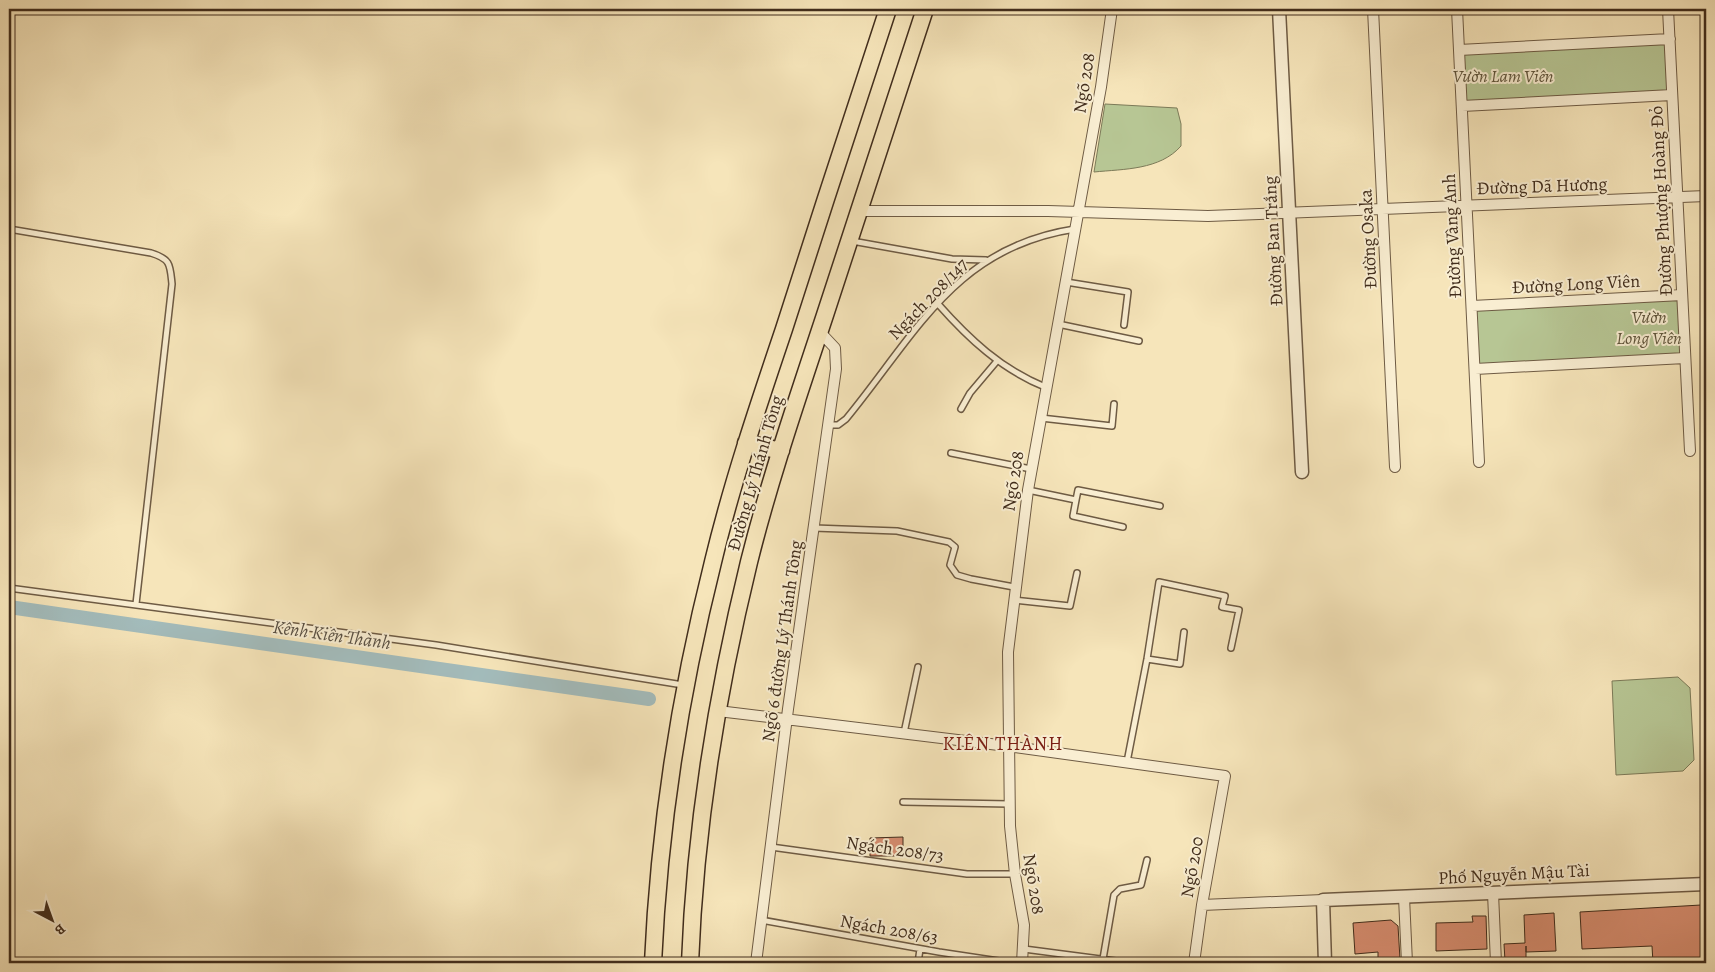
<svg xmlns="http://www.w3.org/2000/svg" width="1715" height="972" viewBox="0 0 1715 972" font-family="Alegreya,serif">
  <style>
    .green { fill: #b7c694; stroke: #7c7a58 }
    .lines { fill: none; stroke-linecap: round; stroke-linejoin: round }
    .canal { stroke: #a3bcbc; stroke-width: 14 }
    .building { fill: #d88e71; stroke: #412d1c }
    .service-casing { stroke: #6e5b44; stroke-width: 8 }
    .minor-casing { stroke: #6e5b44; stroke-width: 12 }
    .tertiary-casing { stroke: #6e5b44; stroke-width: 15 }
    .primary-casing { stroke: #412d1c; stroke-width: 19 }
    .service { stroke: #f9eed2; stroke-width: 5 }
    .minor { stroke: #f9eed2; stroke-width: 10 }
    .tertiary { stroke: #f9eed2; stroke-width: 12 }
    .primary { stroke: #f6e5ba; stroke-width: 16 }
    .labels { text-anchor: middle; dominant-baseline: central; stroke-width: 4; stroke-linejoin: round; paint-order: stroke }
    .park-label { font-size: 18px; font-style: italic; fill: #5e533a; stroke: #f9eed2 }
    .street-label { font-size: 18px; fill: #412d1c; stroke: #f9eed2 }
    .water-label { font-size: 19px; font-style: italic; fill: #5a5144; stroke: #f9eed2 }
    .neighbourhood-label { font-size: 19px; letter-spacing: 1px; fill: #7a1f14; stroke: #f9eed2 }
  </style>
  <rect width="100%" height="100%" fill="#f6e5ba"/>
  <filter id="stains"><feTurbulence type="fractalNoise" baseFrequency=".004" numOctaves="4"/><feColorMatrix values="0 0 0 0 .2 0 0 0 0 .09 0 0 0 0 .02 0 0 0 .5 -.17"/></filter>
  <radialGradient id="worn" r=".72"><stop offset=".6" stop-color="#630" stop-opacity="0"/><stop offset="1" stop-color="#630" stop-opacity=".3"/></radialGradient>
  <path class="green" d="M1670,39l2,56 -210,11 -3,-56z
    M1105,104l72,4 4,16v22c-21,24 -57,23 -87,26z
    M1682,295l3,63 -210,11 -3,-64z
    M1678,677l12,11 4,72 -11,11 -67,4 -4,-94z"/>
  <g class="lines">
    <path class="canal" d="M9,607l640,92"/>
  </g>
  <path class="building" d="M903,837v19h-33v-18z
    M1701,905l1,38h4v20h-53l-1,-17 -70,3 -2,-37z
    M1554,913l2,38 -30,1v-6v14l-21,1 -1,-17 21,-1 -1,-28z
    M1472,916h14l1,33 -51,2v-28l37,-1z
    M1391,920l7,6 2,33 -22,1v-8l-23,2 -2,-31z"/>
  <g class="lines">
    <defs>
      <path id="service" d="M9,229l142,24c20,6 19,12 21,31l-36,320
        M852,241l100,18 34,1
        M1066,282l62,10 -4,33
        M938,304c31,35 63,65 107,83
        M1058,324l81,17
        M961,409l9,-16 27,-32
        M1041,418l71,8 2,-22
        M828,425h10l8,-6c70,-85 109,-172 229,-190
        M951,453l80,16
        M1028,490l48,10 2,-10 82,16
        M1076,500l-3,16 50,11
        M814,528l83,3 52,11 6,5 -5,18 7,10 14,4 43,8
        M9,588l427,57 247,40
        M1013,600l57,6 7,-33
        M1147,659l33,5 4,-32
        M904,733l14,-66
        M1127,762l20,-103 12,-77 66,14 -3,11 17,3 -8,38
        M903,802l106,2
        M771,847l196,27h48
        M761,920l178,32 73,11
        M1024,949l107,14
        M1103,959l11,-64 6,-6 21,-4 6,-25
        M918,963l2,-14"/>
      <path id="minor" d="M1373,9l22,458
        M1457,9l22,453
        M1668,9l22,442
        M1459,50l211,-11
        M1462,106l210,-11
        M859,211h189l160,5 498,-20
        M1472,306l210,-11
        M1475,369l210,-11
        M718,711l289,35 218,30 -23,129 -8,58
        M1493,893l3,70
        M1404,897l3,66
        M1202,905l121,-5
        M756,963l32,-254 48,-340 -1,-21 -16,-17
        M1022,963l2,-38 -9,-51 -5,-48 -2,-174 20,-162 73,-403 11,-78"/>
      <path id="tertiary" d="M1279,9l23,463
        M1325,963l-2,-63 383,-16"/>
      <path id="primary" d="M746,443l35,8
        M653,963c6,-135 27,-270 60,-401 19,-79 45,-156 71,-233 34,-107 69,-213 104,-320
        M690,963c5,-135 27,-270 59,-401 21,-84 49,-165 76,-247 33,-102 67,-204 100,-306"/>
    </defs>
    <use href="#service" class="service-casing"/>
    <use href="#minor" class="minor-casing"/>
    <use href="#tertiary" class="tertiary-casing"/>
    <use href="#primary" class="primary-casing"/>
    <use href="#service" class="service"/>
    <use href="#minor" class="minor"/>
    <use href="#tertiary" class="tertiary"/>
    <use href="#primary" class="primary"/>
  </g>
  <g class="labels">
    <g class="park-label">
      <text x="1503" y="76">Vườn Lam Viên</text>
      <text x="1649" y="317">Vườn<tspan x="1649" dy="21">Long Viên</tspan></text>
    </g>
    <g class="street-label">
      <text transform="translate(1084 83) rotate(-81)">Ngõ 208</text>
      <text transform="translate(1542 186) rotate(-2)">Đường Dã Hương</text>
      <text transform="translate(1661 201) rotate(-93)">Đường Phượng Hoàng Đỏ</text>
      <text transform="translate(1452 236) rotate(-93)">Đường Vàng Anh</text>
      <text transform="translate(1368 239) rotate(-93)">Đường Osaka</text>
      <text transform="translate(1273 241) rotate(-93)">Đường Ban Trắng</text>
      <text transform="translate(1576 284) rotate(-3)">Đường Long Viên</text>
      <text transform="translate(928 299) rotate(-46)">Ngách 208/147</text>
      <text transform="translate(755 473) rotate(-74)">Đường Lý Thánh Tông</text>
      <text transform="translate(1013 481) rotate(-81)">Ngõ 208</text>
      <text transform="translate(782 641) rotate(-82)">Ngõ 6 đường Lý Thánh Tông</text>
      <text transform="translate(895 849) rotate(8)">Ngách 208/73</text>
      <text transform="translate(1192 867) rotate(-80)">Ngõ 200</text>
      <text transform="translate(1514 874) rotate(-3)">Phố Nguyễn Mậu Tài</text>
      <text transform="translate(1034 884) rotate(81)">Ngõ 208</text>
      <text transform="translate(889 929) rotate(10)">Ngách 208/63</text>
    </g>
    <g class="water-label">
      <text transform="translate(332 635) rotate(8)">Kênh Kiên Thành</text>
    </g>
    <g class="neighbourhood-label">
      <text x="1003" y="744">KIÊN THÀNH</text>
    </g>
  </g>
  <rect width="1715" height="972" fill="none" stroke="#f6e5ba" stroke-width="30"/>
  <rect x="10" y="10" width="1695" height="952" fill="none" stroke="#412d1c" stroke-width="2.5"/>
  <rect x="15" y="15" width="1685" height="942" fill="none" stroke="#412d1c"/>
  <g transform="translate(52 920) rotate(139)" stroke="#f9eed2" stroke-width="4" paint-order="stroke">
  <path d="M0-4L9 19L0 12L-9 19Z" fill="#412d1c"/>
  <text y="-8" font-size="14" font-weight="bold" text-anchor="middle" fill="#412d1c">B</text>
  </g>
  <rect width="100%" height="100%" filter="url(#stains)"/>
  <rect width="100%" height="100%" fill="url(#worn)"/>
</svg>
